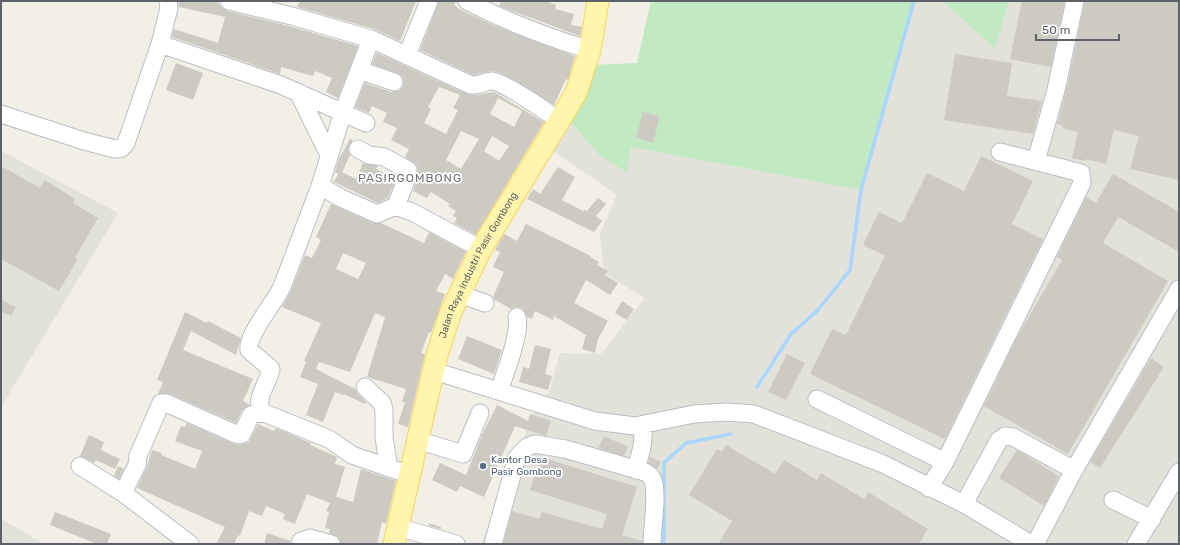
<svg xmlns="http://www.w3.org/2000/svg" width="1180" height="545" viewBox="0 0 1180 545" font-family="Rubik,sans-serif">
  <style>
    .industrial { fill: #e2e1da }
    .green { fill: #c1eac2 }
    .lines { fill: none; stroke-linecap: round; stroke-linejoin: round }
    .stream { stroke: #a8d6ff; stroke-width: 3.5 }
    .building { fill: #cccac3; fill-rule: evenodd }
    .minor-casing { stroke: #babec3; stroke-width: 19 }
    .major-casing { stroke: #fdd453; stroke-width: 23 }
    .minor { stroke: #fff; stroke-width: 17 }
    .major { stroke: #fff5ad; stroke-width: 21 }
    .service-dot { fill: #5c6f8a; stroke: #fff; stroke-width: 1.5 }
    .labels { text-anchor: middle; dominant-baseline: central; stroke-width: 3.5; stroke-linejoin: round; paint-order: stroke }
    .street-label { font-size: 10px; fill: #5d6268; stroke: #fff }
    .service-label { font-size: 10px; fill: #4e5e75; stroke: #fff; text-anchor: start }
    .quarter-label { font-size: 12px; letter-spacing: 1px; fill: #6e747a; stroke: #fff }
  </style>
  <rect width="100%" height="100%" fill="#f1efe6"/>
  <path class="industrial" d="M914,1h29l52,47 14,-47h170v543h-698l53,-132 15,-20 11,-39 41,1 44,-56 -41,-25 -4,-39 17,-39 -65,-45 15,-32 33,38 27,15 4,-24 230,43z
    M1,151l117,62 -117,194z
    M1,519l43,25h-43z"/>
  <path class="green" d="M651,1h263l-53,189 -230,-43 -4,25 -27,-16 -33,-38 26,-53 44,-2z
    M943,1h66l-14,48z"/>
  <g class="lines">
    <path class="stream" d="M757,387l34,-53 26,-23 33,-41 11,-80 53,-189
      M664,544v-81l22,-20 45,-9"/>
  </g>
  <path class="building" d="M178,1h39l5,7 5,3 62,15 69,20 -20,52 -12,-6 6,-14 -17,-7 -2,5 -32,-9 -1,7 -108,-37 2,-8 44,14 7,-26 -46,-10z
    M300,1h116l-16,40 -26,-12 -77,-22z
    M439,1h17l-2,4 7,5 32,15 82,31 -7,24 -2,-1 -12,26 -53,-32 -10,-2 -18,4 -53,-25z
    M501,1h45l10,4 -1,4 19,5 -3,11 11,2 -2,9 -79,-29 -2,-1z
    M1022,1h43l-14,66 -41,-8z
    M1085,1h94v179l-49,-11 9,-33 -25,-6 -8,34 -20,-5 -1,2 -13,-3 6,-26 -16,-4 1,-2 -6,-2 9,-32z
    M377,53l90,41 9,1 18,-3 50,30 -68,113 -22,-12 3,-5 -4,-2 3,-5 -8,-5 2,-2 -19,-12 -4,6 -14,-7 5,-16 -1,-10 -12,-8 4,-8 -18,-9 6,-12 -14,-6 4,-9 -15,-7 -3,7 -14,-6 10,-24 26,9 9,-2 3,-4 1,-6 -3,-5 -29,-11zM439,87l21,8 -7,13 5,2 -12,24 -22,-11 7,-14 -3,-2zM498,98l24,13 -8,16 -24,-13zM461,131l18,8 -18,30 -15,-9zM492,136l17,10 -10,15 -15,-10z
    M955,54l57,9 -5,33 35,5 -9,33 -89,-14z
    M176,63l27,10 -10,27 -27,-10z
    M643,112l17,4 -7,27 -17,-5z
    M350,139l3,1 -5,9 2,6 -8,17 14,7 7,-16 15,3 -2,3 20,10 -8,19 -10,5 -44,-21 4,-8 -3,-2 4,-13z
    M981,156l52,25 -21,43 31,15 -98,200 -135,-65 22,-45 14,6 39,-79 -22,-11 16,-33 23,11 25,-50 37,18z
    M1,166l39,22 5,-8 30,19 -2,4 25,15 -23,40 2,2 -18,31 -58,-32z
    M558,167l17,10 -13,23 21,11 1,-1 3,1 11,-13 8,6 -10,12 6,5 -8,11 -67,-33 6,-10 7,5z
    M1113,174l66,38v40l-61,-35 -15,26 65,38 -100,173 -84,-48 33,-69 45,-77 -5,-3 29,-60 10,6z
    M331,204l42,19h8l43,20 5,-11 37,20 -13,27 -8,-5 -9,17 9,3 -14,39 -2,-1 -8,21 4,1 -17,73 -10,-3 7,-22h-3l4,-13 -39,-12 18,-60 -10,-4 -25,59 -31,-10 -3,7 39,20 3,5 8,8 -1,2 -21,-10 -1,1 -8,-3 -12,30 -17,-7 12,-31 -18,-7 6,-15 -2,-1 17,-38 -39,-16 9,-16 14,-36 7,3 9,-18 -5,-3zM343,253l23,10 -8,16 -22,-10z
    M526,224l65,32 -1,1 9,5 -2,3 11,6 -3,4 13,8 -8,12 -24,-15 -12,23 34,18 -10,18 -3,14 -13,-4 4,-14 -32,-19 -1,4 -18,-9 -3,8 -5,-2 -5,-9 -5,-1 -6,2 -16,-9 -2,-3 11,-25 -11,-5 7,-15 -5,-2 9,-16 13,7z
    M1,300l15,7 -5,9 -10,-5z
    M622,301l12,8 -7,11 -12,-7z
    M185,312l22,11 1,-2 33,17 -5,17 -45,-24 -8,19 70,29 -10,22 7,4 -8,5 -6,13 -66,-29h-12l5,-12 -6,-2z
    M467,336l35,14 -8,24 -36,-15z
    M535,345l16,4 -6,25 7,2 -4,14 -29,-8 4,-15 6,2z
    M787,354l18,9 -19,37 -18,-8z
    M1151,358l13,9 -64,101 -10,-6z
    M497,405l31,16 2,-7 21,7 -5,15 -31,-10 -31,71 -24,-11 -3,6 -25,-12 8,-17 26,12 16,-40z
    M187,423l47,21 6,1 9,-3 9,-18 16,7 2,-3 35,15 -1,2 27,12 -2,7 10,3 -9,30 17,5 8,-33 35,12 -10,43 -4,-2 -5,22h-36l-3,-7 -9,-4 1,-4 -5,-1 4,-16 -3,-1 4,-8 -23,-9 -12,30 -12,-5 2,-5 -19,-8 -4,10 -13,-5 -9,25 -2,-1 -4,9h-18l9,-17 -88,-39 9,-19 6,-19 10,3 -1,2 34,14 7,-18 -27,-10 6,-15 4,1z
    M89,435l15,7 -3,8 19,9 -5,10 -19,-9 -2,3 -14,-7z
    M604,436l24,11 -4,9 -26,-8z
    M726,445l49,29 9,-14 33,20 4,-7 43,26 4,-7 60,37 -9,15h-201l14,-23 -43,-26 28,-46 5,3z
    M1017,450l42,26 -15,30 -45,-28z
    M541,457l96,30 -15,48 20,6v3h-139l9,-33 27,8 3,-7 60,17 5,-15 -77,-24z
    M650,457l11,5 -4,7 -9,-6z
    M118,466l6,3 -5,10 -5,-3z
    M55,512l56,22 -4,10h-10l-47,-19z
    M429,523l12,4v2l-12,-3z
    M267,533l23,8v3h-26z"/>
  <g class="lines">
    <defs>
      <path id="minor" d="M168,1l1,7 -9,36 121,41 85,38
        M229,1l63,15 79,23 -28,73 -23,74 -38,101c-7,15 -36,49 -33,63l22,19c-2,14 -17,28 -9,43l67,27 23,16 58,20
        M467,1c40,21 80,36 123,49
        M371,39l100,46c10,1 13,-4 21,-4 9,-1 58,33 68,40
        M407,55l22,-54
        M359,70l35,12
        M298,92l31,63
        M1,114l83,27 31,8 7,-1 4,-5 34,-99
        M358,149l11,6 15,2 24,13v5l-12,31
        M1036,161l20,-71 19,-89
        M320,186l21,12 36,16 19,-8 16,6 69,37
        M459,294l26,9
        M434,371l161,50 40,5 59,-12 33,-2 27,2 127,49 83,41 67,40
        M365,387l17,16 2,6v29l5,30
        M499,391c6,-18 22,-57 18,-74
        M817,399l128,63
        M417,440l46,14 17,-41
        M80,466l43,27 67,51
        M636,470l6,-23 2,-22
        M929,488l16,-26 137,-279 -1,-10 -81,-21
        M123,493l14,-28 1,-9 23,-53h5l72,32 4,-1 9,-19 11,-3
        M1113,500l39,19
        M964,504l35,-64 6,-4 8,1 61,33 105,-181
        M398,527l58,17
        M300,544l1,-3 9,-3 21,6
        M493,544l24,-87 10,-10 8,-3 30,5 80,23c3,2 7,4 8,9 5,13 -1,47 -1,63
        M1035,544l39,-74
        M1136,544l43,-72"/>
      <g id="major">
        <path id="s1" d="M394,544l43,-189 13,-41 31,-65 95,-156 14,-43 8,-49"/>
      </g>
    </defs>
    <use href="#minor" class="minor-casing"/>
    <use href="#major" class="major-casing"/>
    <use href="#minor" class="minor"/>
    <use href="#major" class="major"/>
  </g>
  <circle class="service-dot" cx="483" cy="466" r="4"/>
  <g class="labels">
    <g class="street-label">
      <text stroke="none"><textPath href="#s1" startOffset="293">Jalan Raya Industri Pasir Gombong</textPath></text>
    </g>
    <g class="service-label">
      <text x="491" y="460">Kantor Desa<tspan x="491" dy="12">Pasir Gombong</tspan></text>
    </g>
    <g class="quarter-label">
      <text x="410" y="178">PASIRGOMBONG</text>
    </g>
  </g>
  <rect width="1180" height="545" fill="none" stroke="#5d6268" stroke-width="4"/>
  <path d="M1036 34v6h83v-6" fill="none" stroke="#5d6268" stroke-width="2"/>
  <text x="1042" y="34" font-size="12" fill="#5d6268" stroke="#ffffff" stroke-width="3" paint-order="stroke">50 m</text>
</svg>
